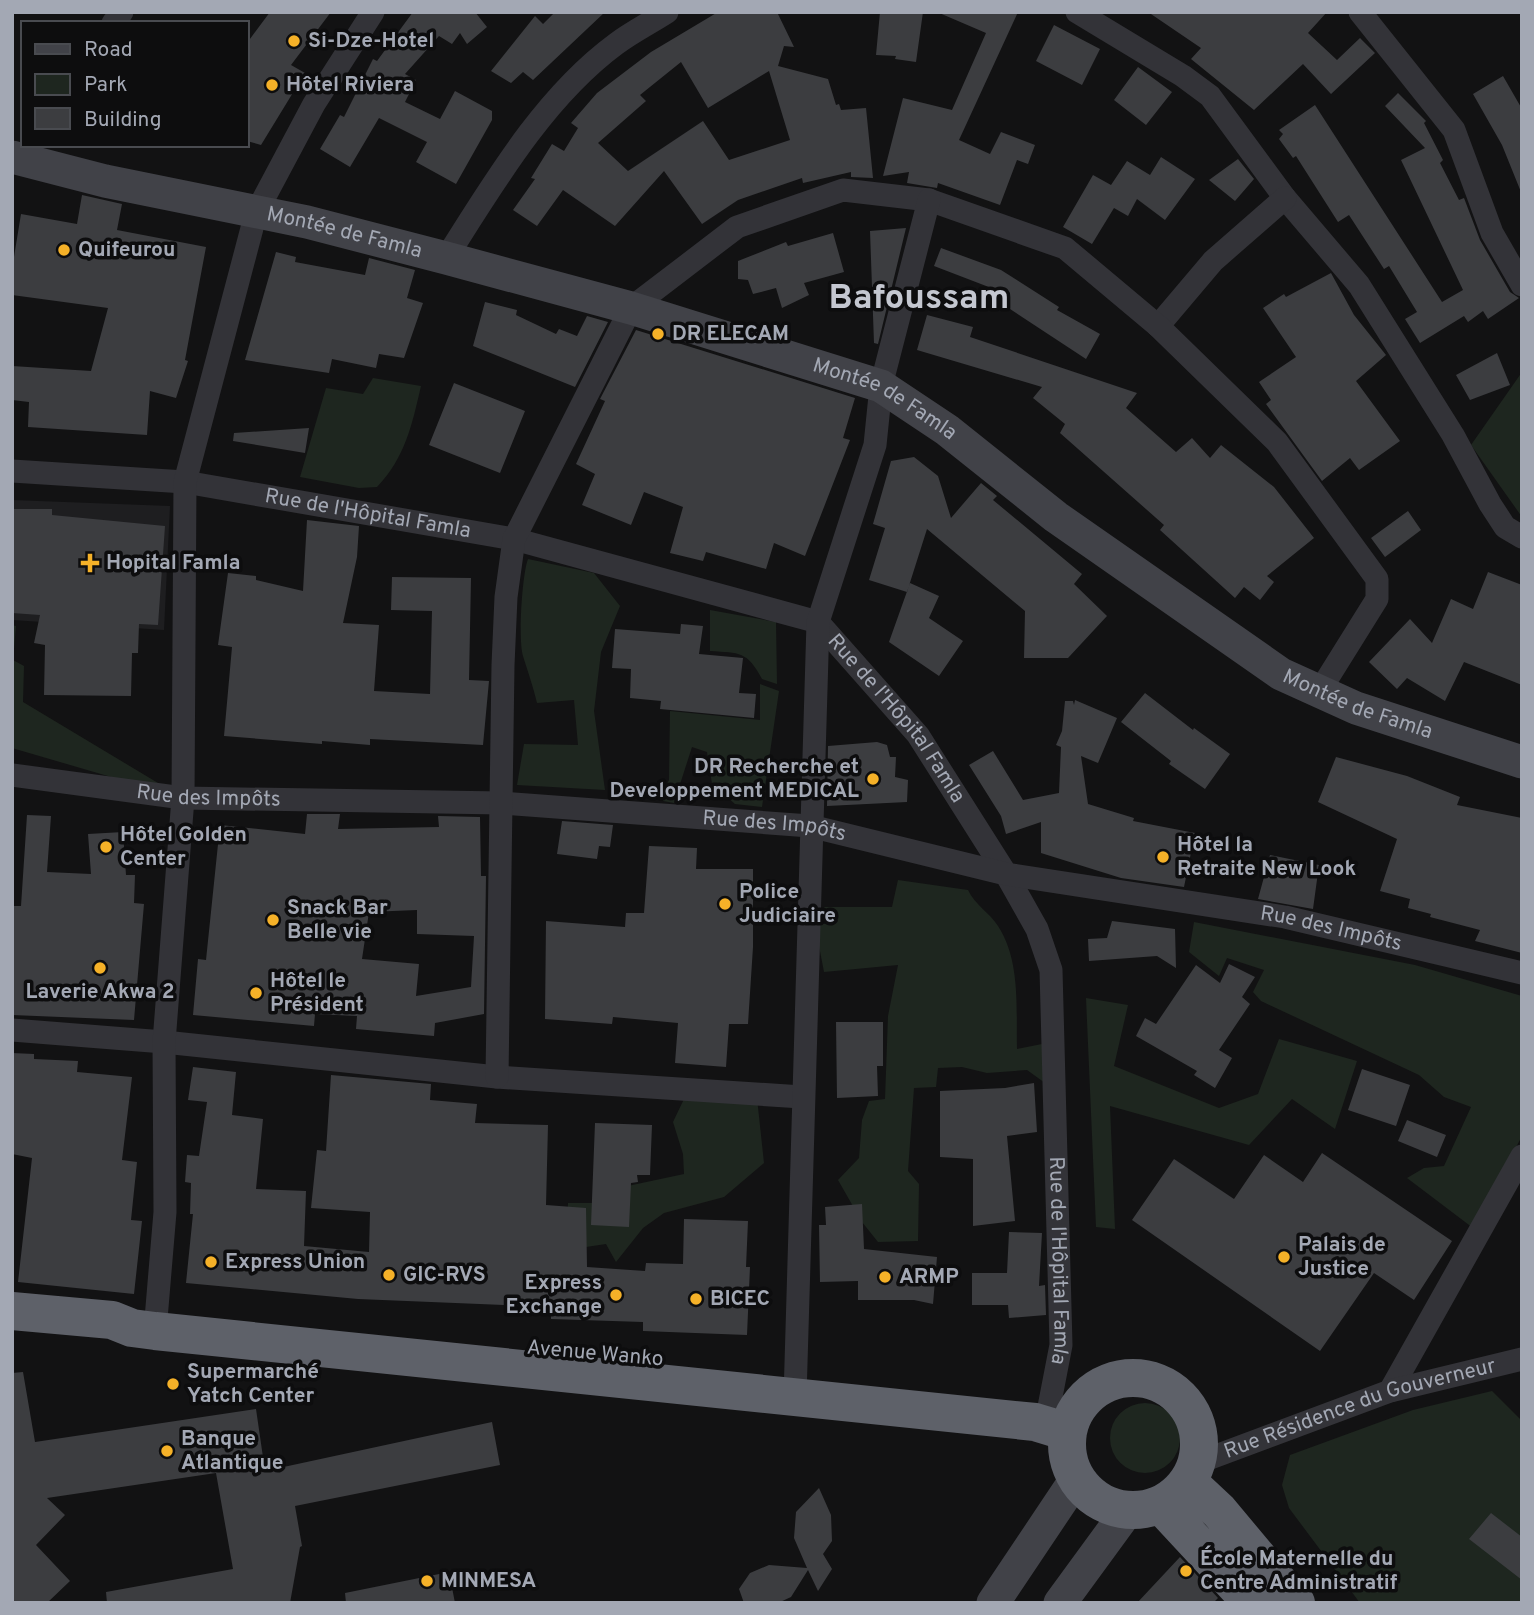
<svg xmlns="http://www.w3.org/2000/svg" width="1534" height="1615" viewBox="0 0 1534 1615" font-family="Overpass,sans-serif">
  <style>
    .built { fill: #1e1e20 }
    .green { fill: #1e261f }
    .building { fill: #3c3d40; fill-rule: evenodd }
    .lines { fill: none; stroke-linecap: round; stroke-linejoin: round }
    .street { stroke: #333338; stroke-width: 23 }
    .secondary { stroke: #414248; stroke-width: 33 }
    .highway { stroke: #5e6169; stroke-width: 38 }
    .poi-dot { fill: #f5b128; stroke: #0d0d0e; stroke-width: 2.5 }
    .labels { text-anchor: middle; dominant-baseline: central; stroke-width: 7; stroke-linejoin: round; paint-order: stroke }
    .poi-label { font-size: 21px; font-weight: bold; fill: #a3a8b4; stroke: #0d0d0e; text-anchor: start }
    .street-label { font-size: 21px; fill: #a3a8b4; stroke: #0d0d0e }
    .town-label { font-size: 35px; font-weight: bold; fill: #c4c7d0; stroke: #0d0d0e }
  </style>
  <rect width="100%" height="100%" fill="#121213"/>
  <path class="built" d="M12,500l158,6 -6,124 -152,-10z"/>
  <path class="green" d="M1522,372v145l-51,-72z
    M373,378l48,8c-9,39 -16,72 -44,101l-18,1 -59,-11 26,-89 37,6z
    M528,559l66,14 26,33 -19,46 -7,59 11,79 -88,-5 7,-41 54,1 -4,-45 -37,3c-4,-17 -9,-31 -14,-47 -5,-16 -1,-81 5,-97z
    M710,610l66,12 1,62 -15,-5c-15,-28 -22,-26 -52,-28z
    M12,625l4,1 -3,34 11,6 -1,36 160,96 -171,-50z
    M760,684l19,7 -17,116 -27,-3 -23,-20 -5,-32 -15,-5 -18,56 -11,-2 -1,-7 7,-14 1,-69 90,9z
    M898,880l70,10c7,15 21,22 30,36 23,35 18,84 19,123l35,-7v46l-25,-18 -40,3 -25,-6 -24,1 -2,19 -22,1 -6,83 11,13 -1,57 -40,1 -16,-20 -24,-42 21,-22 3,-38 7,-19 16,-2 3,-83 10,-51 -74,7 -9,-47 16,-2 -7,-16h68z
    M1194,922l221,43 107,31v140l-49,92 -66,-50 17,-10 20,-2 27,-59 -27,-10 -25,-22 -158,-74 -8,-9 11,-22 -37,-12 -8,18 -30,-24z
    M1086,998l42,7 -14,61 105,42 39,-14 21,-55 78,22 -22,68 -43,-30 -43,46 -139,-39 5,123 -19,-2z
    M757,1098l7,65 -40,34 -60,16 -21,15 -27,34 -10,-18 -40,6 2,-47h43l12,-16 61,-13 -1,-20 -10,-32 11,-23z
    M1492,1391l30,30v182h-162l-71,-95 -7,-23 8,-30 123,-45z
    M1110 1438a35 35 0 1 1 70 0a35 35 0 1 1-70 0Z"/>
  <path class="building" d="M270,12h61l-40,53 14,8 -44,72 -14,-4v-98z
    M413,12h62l12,15 -20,17 -7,-11 -8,11 -13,-8 -34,38 11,6 -11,22 35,17 15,-28 37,20v9l-36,64 -40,-22 11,-20 -48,-24 -29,49 -30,-18 20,-34 4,2 29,-58 4,2z
    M555,12h50l-72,68 -10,-8 -12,11 -20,-12 44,-55 8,8z
    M718,12h59l17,35 -10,-1 -6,20 50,13 8,26 3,-1 2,6 25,-2 7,70 -22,-1v-5l-48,11 -1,-5 -64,22 -36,24 -38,-53 -49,55 -52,-36 -26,36 -24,-16 22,-31 -4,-1 21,-34 12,7 14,-23 -7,-5 26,-30 54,-41zM681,62l27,46 61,-37 21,69 -61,20 -26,-39 -75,50 -30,-28 48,-42 -6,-6z
    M880,12h43l-7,50 -21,-3 1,-3 -20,-1z
    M937,12h81l-59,128 31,14 11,-22 34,13 -7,19 -11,-4 -17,45 -62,-22 -1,5 -30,-5 2,-11 -26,4 20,-78 49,12 34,-77z
    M1148,12h179l-19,21 29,27 23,-22 15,15 -44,41 -28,-30 -49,46 -63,-51 10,-11z
    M1054,25l46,24 -18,36 -46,-24z
    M1138,67l34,25 -26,33 -32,-25z
    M1503,76l19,33 -1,83 -19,-47 -29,-51z
    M1398,93l28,28 -2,2 19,37 -3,3 19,37 5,-2 16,42 30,52 9,6 -31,21 -5,-8 -15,11 -4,-6 -44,27 -15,-24 12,-7 -28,-46 -5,3 -35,-54 -11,7 -42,-66 -3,2 -14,-19 4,-5 -4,-4 36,-25 127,197 21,-12 -62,-130 24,-12 -40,-42z
    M1161,157l34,22 -30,41 -28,-21 -9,17 -14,-8 -22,36 -29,-17 30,-52 18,10 16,-24 23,14z
    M1238,159l16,20 -19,22 -26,-21z
    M82,195l40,9 -5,26 89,17 -21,113 3,1 -12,37 -26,-7 -3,44 -119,-8 1,-25 -17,-2v-34l79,5 17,-63 -96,-13v-26l9,-55 56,10z
    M906,228l-28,116 -4,-1 -4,-112z
    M833,233l11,39 -40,11 5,12 -27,13 -6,-20 -23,6 -5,-14 -10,-1v-18l48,-19 2,4z
    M941,248l60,22 58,37 -2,3 43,24 -14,25 -85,-56 6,-9 -73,-28z
    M276,252l20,5 -1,5 70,13 4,-17 46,12 -8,28 16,5 -19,55 -25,-4 -3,14 -44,-9 -3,14 -84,-13z
    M1331,273l23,42 32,40 -30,26 44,60 -41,29 -9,-12 -28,23 -56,-77 5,-4 -12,-18 37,-25 -33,-49 21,-14 2,3z
    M485,302l32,8 -1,5 40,19 3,-5 18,7 10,-20 21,6 -33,65 -102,-41z
    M927,315l46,12 -3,10 167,56 -11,15 50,44 16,-14 18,20 11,-13 53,42 40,51 -47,38 7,6 -14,18 -16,-13 -9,11 -75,-68 4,-5 -104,-92 5,-9 -32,-26 9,-11 -125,-37z
    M636,330l219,68 -12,40 7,2 -45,116 -31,-13 -8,26 -60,-17 -3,9 -33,-8 13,-46 -39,-15 -13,33 -49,-20 13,-31 -19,-10 29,-63 -5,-2z
    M1497,353l13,32 -40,15 -14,-25z
    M454,383l71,28 -25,62 -71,-28z
    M309,428l-4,25 -72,-12 1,-8z
    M914,457l24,19 13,42 30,-35 16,13 -4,4 89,74 -8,10 33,32 -39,42h-44l1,-47 -98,-82 -20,63 -38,-12 16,-52 -12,-4 18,-63z
    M12,509h40v6l113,11 -7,99 -19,-1 -1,29h-6l-1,43 -87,-1 1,-50 -11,-2 6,-28 -28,-2z
    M1408,511l13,19 -36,27 -14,-19z
    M307,520l52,6 -2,31 -14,66 36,2 -5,66 56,3 2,-83 -41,-1 1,-33 79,1 -2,102 20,1 -6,64 -113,-6v6l-48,-4v3l-98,-8 8,-89 -14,-2 10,-72 28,3v4l47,11z
    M1488,572l34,13v100l-58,-23 -19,39 -38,-23 -10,11 -28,-27 41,-43 22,24 19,-44 22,10z
    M910,583l29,13 -10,22 34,23 -24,35 -50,-34z
    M681,624l22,2 -4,28 44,4 -4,35 17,1 -2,24 -94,-9 1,-8 -31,-3 1,-29 -19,-1 3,-39 65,5z
    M1145,693l48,37 1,-2 36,26 -25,35 -36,-25 2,-3 -50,-39z
    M1075,700l42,18 -19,45 -17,-7 7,48 46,14 -1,3 62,12 -11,54 -63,-9 -80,-25v-31l-35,12 -5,-18 -32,-51 24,-14 30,49 36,-7 2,-46 -5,-2 6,-14 3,-30h8l1,4z
    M877,742l10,3 3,12h6l-1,20 13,3 -1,22 -80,4 1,-60z
    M1336,757l71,19 53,21 -3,8 65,13v135l-47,-12 5,-11 -50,-13 1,-3 -23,-6 2,-9 -30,-8 17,-52 -79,-37z
    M307,814h33l-2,15 101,-2 -1,-11 42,1 1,59h5l-2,138 -49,9 -1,13 -78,-7 1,-13 -42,-2 -1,12 -121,-11 5,-56 8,1 14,-135 85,9zM417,910v24l57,2 -3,51 -55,9 3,-32 -57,-5 7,-47z
    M27,815l24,1 -4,56 44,2 -3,-40 35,-2 3,43h9l-1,28 10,1 -10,116 -122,-5v-109h9z
    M562,821l51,4 -3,22 -11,-1 -2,13 -40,-5z
    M649,846l48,2 -1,21h57v78l-5,77h-19l-3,43 -51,-4 3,-40 -65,-6 -1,7 -67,-5 1,-98 79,6 1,-14h18z
    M1270,855l49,10 -6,44 -55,-10z
    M1112,921l63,8 1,39 -19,-12 -68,5 -1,-22 19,-1z
    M1229,964l26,13 -13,20 8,7 -31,46 13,8 -17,30 -21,-13 3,-4 -61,-35 9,-18 11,6 40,-59 24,18z
    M836,1022h47v44h-6l1,30 -41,2z
    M12,1053l22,1v5l44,2 -1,11 55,5 -10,83 15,2 -6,58 11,1 -8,73 -116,-12 14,-124 -20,-4z
    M193,1067l43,5 -4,43 31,4 -7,70 50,2 -2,55 65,6 1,-40 -59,-4 6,-58 9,1 5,-76 100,9 -1,16 47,4 -2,19 73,2 -2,80 40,3 1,59 58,4 1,-8 37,1 1,-45 64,2 -2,46h4l-3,68 -104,-4v-9l-92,-3v-12l-193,-8 -172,-16 7,-69h-3l1,-31 -6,-1 2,-27 12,1 8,-54 -19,-2z
    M1362,1069l48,16 -14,41 -48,-16z
    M1034,1083l3,49 -30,4 8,85 -42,5v-67l-33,-2v-66l65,-3z
    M1407,1120l39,15 -9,22 -39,-16z
    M595,1123l57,2 -2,50h-13l1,7 -7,1 -2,44 -38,-2z
    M1322,1153l130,88 -38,59 -40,-27 -54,78 -188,-131 42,-61 60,40 30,-44 39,27z
    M862,1204l2,45 73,8 -4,47 -19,-4h-56v-19l-38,1 -1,-57h7l-1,-18z
    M1009,1232l33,1 -3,53 6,-1 1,30 -37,3 -1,-13h-36v-32h35z
    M23,1372l12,70 221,-33 9,62 227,-49 8,43 -205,41 7,40 -2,1 -10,56h-183l-1,-11 127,-23 -17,-96 -169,25 18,17 -29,30 34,36 -23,22h-35v-230z
    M819,1488l12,27 1,26 -9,13 9,15 -14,22 -10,-21 -17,27 -13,6h-34l-5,-14 11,-16 19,-8 38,3 -13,-30 2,-26z
    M1491,1513l31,24v43l-53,-41z
    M1180,1557l38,41 -5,5h-76z
    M449,1572l6,31h-109l-1,-10z"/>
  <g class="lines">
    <g class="street">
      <path d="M1077,12l106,64 27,20 75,102 74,87 94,150 37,69 15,23 17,10"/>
      <path d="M1360,12l94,118 38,103 30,52"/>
      <path d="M113,23l9,-11"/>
      <path d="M446,258c47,-74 98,-161 170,-214 16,-12 34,-21 51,-32"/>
      <path d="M1158,326l55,-65 72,-63"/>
      <path id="s1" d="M12,471l173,11 329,57 304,83 100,113 88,139 31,55 14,41 10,375 -12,62"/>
      <path id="s2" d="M12,775l171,23 319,5 308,23 196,48 279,43 237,56"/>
      <path d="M12,1030l152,12 333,35 305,20"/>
      <path d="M497,1077l6,-412 3,-68 8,-58 117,-231 106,-81 106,-37 86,10 136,48 93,78 119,116 100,137v20l-58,93"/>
      <path d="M155,1331l10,-119 -1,-170 19,-244 2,-316 71,-269 58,-109 59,-92"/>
      <path d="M1390,1391l132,-235"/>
      <path d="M795,1397l23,-775 57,-177 6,-59 48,-186"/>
      <path id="s3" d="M1197,1463l193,-72 132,-32"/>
    </g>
    <g class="secondary">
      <path id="s4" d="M12,157l93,24 202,41 139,36 185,50 250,78 66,44 109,87 225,157 75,34 166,54"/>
      <path d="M993,1603l83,-124"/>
      <path d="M1060,1603l68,-93"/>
    </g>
    <path class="highway" d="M12,1311l100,9 20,8 23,3 880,91 33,10
      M1067 1444a66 66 0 1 1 132 0a66 66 0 1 1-132 0Z
      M1188,1482l31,29 77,92
      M1161,1505l91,98"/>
  </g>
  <g class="poi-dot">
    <circle cx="294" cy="41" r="7"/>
    <circle cx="272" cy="85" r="7"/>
    <circle cx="64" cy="250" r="7"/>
    <circle cx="658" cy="334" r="7"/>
    <path d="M86.5 552.5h7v7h7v7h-7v7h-7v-7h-7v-7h7z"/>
    <circle cx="873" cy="779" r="7"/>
    <circle cx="106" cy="847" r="7"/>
    <circle cx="1163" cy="857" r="7"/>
    <circle cx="725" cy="904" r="7"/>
    <circle cx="273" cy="920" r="7"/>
    <circle cx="100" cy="968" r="7"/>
    <circle cx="256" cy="993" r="7"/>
    <circle cx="1284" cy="1257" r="7"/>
    <circle cx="211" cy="1262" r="7"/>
    <circle cx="389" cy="1275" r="7"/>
    <circle cx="885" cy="1277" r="7"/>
    <circle cx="616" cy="1295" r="7"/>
    <circle cx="696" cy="1299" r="7"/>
    <circle cx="173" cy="1384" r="7"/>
    <circle cx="167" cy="1451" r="7"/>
    <circle cx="1186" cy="1571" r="7"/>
    <circle cx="427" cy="1581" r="7"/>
  </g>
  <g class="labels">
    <g class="poi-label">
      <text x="308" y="41">Si-Dze-Hotel</text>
      <text x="286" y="85">Hôtel Riviera</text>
      <text x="78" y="250">Quifeurou</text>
      <text x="672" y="334">DR ELECAM</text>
      <text x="106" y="563">Hopital Famla</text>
      <text x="859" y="767" text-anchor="end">DR Recherche et<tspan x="859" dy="24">Developpement MEDICAL</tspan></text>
      <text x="120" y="835">Hôtel Golden<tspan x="120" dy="24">Center</tspan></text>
      <text x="1177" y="845">Hôtel la<tspan x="1177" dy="24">Retraite New Look</tspan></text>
      <text x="739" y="892">Police<tspan x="739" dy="24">Judiciaire</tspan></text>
      <text x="287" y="908">Snack Bar<tspan x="287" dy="24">Belle vie</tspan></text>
      <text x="270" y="981">Hôtel le<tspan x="270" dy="24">Président</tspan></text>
      <text x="100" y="992" text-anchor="middle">Laverie Akwa 2</text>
      <text x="1298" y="1245">Palais de<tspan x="1298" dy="24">Justice</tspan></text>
      <text x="225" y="1262">Express Union</text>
      <text x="403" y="1275">GIC-RVS</text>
      <text x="899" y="1277">ARMP</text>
      <text x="602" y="1283" text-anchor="end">Express<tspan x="602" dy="24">Exchange</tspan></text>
      <text x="710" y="1299">BICEC</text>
      <text x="187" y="1372">Supermarché<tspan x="187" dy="24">Yatch Center</tspan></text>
      <text x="181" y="1439">Banque<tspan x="181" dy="24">Atlantique</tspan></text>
      <text x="1200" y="1559">École Maternelle du<tspan x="1200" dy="24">Centre Administratif</tspan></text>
      <text x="441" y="1581">MINMESA</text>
    </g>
    <g class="street-label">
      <text stroke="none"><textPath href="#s4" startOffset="341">Montée de Famla</textPath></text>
      <text stroke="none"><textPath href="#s4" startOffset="908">Montée de Famla</textPath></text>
      <text stroke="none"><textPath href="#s1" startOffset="359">Rue de l'Hôpital Famla</textPath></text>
      <text stroke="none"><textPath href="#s4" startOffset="1475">Montée de Famla</textPath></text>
      <text stroke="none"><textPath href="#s1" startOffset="947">Rue de l'Hôpital Famla</textPath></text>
      <text stroke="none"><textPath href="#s2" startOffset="198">Rue des Impôts</textPath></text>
      <text stroke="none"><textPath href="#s2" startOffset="765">Rue des Impôts</textPath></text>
      <text stroke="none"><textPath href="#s2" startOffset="1332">Rue des Impôts</textPath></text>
      <text stroke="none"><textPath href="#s1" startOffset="1535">Rue de l'Hôpital Famla</textPath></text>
      <text transform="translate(595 1354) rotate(5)">Avenue Wanko</text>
      <text stroke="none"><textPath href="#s3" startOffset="172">Rue Résidence du Gouverneur</textPath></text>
    </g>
    <g class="town-label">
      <text x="919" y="299">Bafoussam</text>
    </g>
  </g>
  <rect width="1534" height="1615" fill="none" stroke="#a3a8b4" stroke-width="28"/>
  <rect x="21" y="21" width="228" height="126" fill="#0d0d0e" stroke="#494b50" stroke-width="2"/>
  <rect x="35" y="44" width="35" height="10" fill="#414248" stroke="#494b50" stroke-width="2"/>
  <text x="84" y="56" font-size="21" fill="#a3a8b4">Road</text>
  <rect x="35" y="74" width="35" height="21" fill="#1e261f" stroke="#494b50" stroke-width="2"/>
  <text x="84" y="91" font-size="21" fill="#a3a8b4">Park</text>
  <rect x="35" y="108" width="35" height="21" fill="#3c3d40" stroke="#494b50" stroke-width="2"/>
  <text x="84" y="126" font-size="21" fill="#a3a8b4">Building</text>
</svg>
